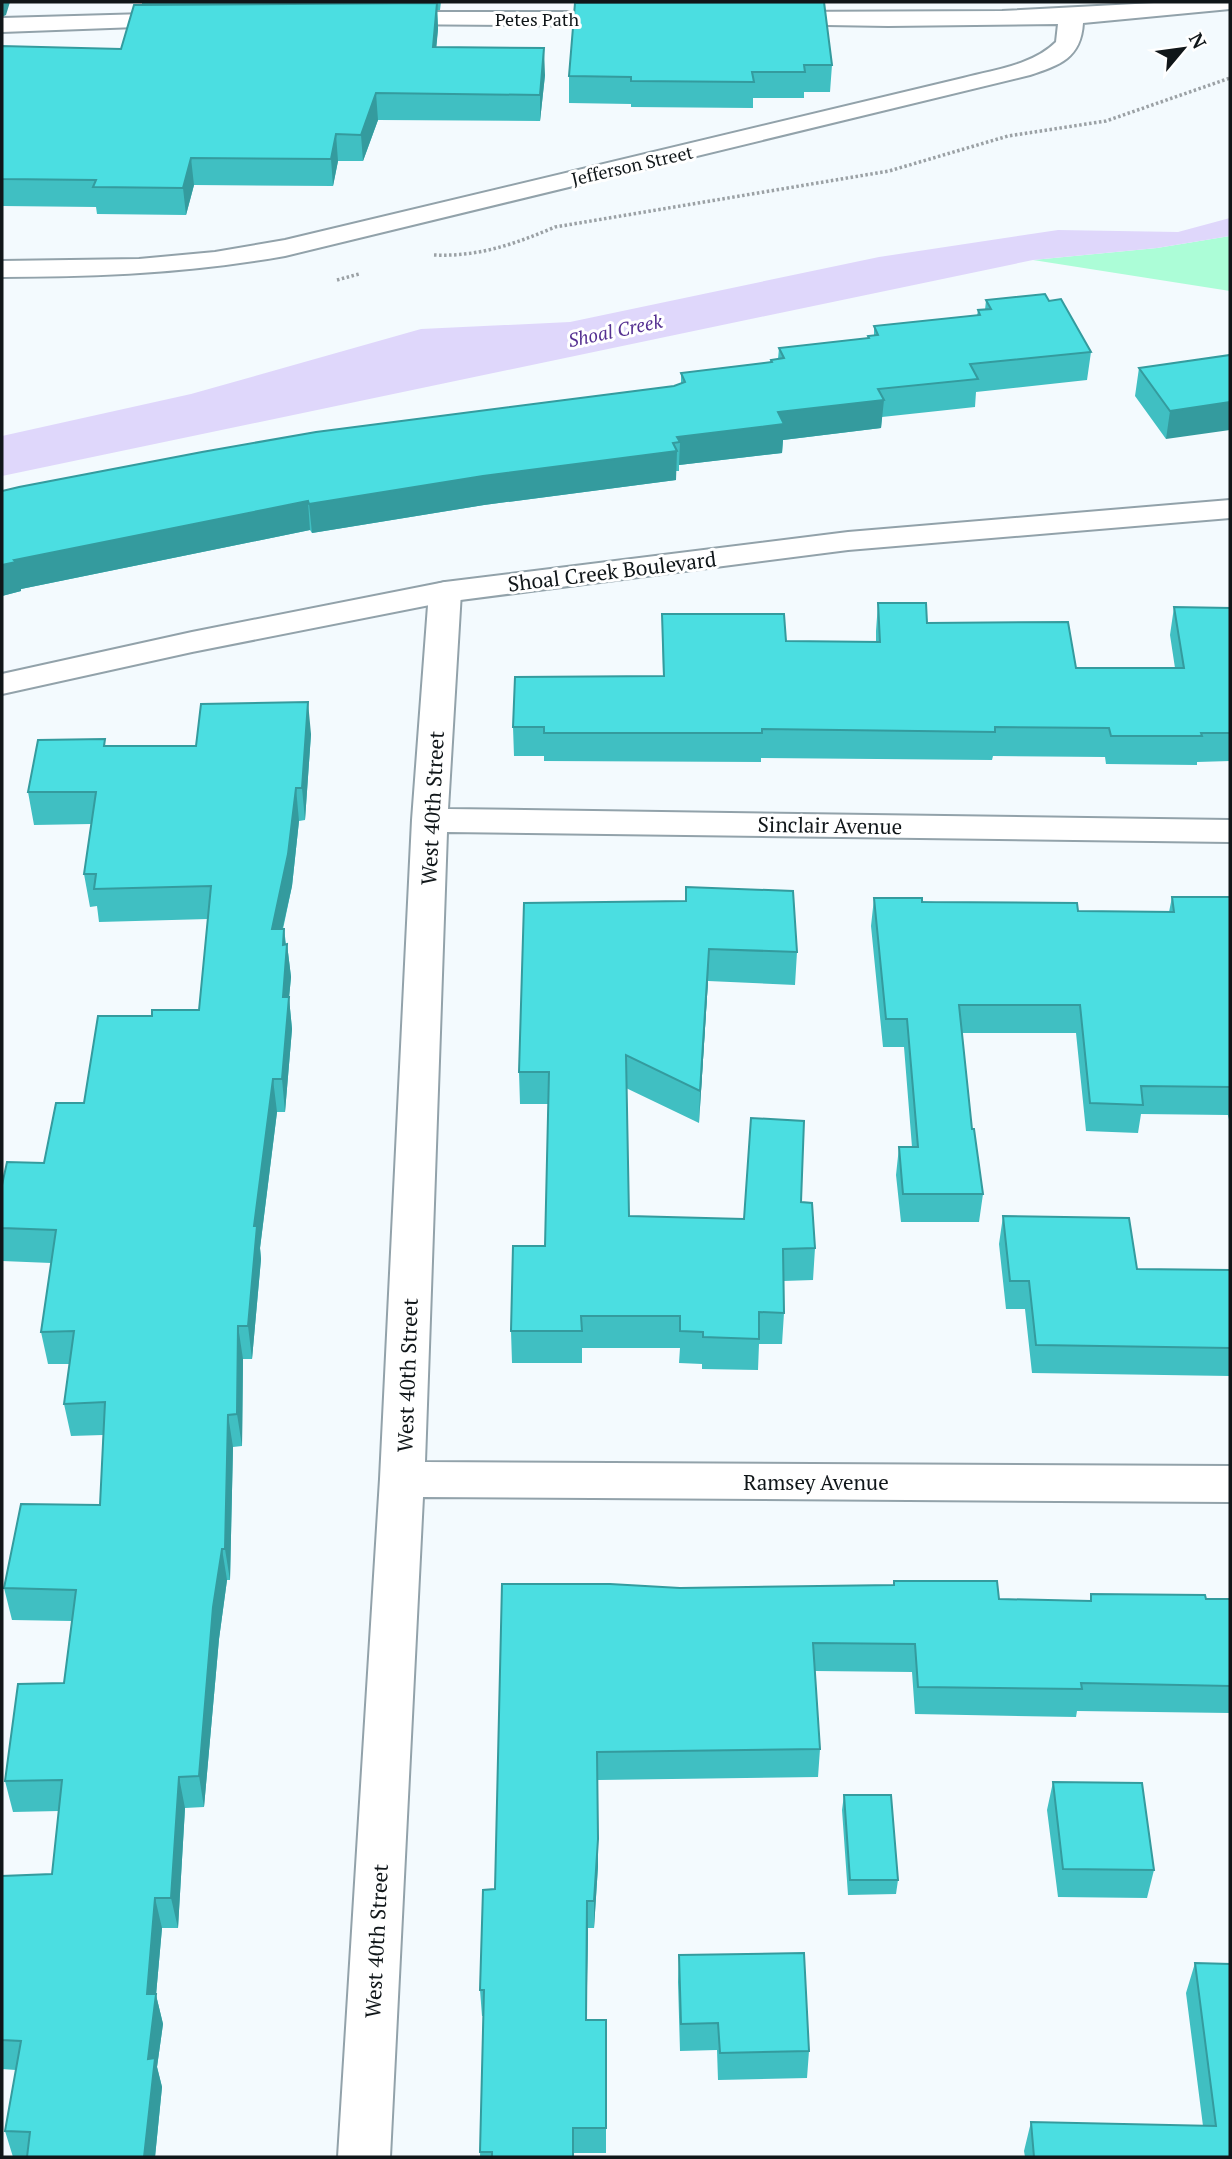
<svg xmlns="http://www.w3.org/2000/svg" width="1232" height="2159" viewBox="0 0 1232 2159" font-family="'PT Serif',serif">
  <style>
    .green { fill: #acfdd7 }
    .water { fill: #dfd7fb }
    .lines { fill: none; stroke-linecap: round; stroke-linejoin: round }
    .street-casing { stroke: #92a2aa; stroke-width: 4 }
    .secondary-casing { stroke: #92a2aa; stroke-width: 4 }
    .path { stroke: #9ba1a5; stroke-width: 3.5; stroke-dasharray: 2.5 2.5; stroke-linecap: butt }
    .street { fill: #fff; fill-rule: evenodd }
    .secondary { fill: #fff; fill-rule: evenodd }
    .wall { fill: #40bfc2 }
    .shaded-wall { fill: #349b9e }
    .building { fill: #4bdee1; stroke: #349b9e; stroke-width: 2 }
    .labels { text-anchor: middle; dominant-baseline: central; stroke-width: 6; stroke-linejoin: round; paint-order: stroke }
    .far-street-label { font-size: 18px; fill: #101619; stroke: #fff }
    .far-water-label { font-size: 19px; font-style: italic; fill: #553091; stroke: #fff }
    .street-label { font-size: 21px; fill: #101619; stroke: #fff }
  </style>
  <rect width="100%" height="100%" fill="#f3fafe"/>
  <path class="green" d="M1230,236v55l-197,-31 124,-12z"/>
  <path class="water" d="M1230,218v18l-73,12 -124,12 -1031,216v-40l189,-42 230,-65 149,-7 309,-65 179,-27 120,2z"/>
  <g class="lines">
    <defs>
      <path id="street" d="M1173,2h57v7l-147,14c-2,35 -23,42 -53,52l-745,181c-96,17 -186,21 -283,21v-16l137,-2 76,-7 70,-12 678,-162c31,-8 70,-13 93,-36l2,-18 -170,2 -123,-2 -3,-5 3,-5 9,-2 228,-1z
        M385,12h241l9,2 3,5 -3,5 -9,2 -250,-2 -3,-5 3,-5z
        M182,13l9,2 3,5 -3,5 -189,7v-14z
        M445,582l11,3 5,7 -13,217 782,11v22l-783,-10 -22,630 805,4v36l-807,-5 -33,660h-52l42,-678 32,-659 17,-228 5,-7z"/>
      <path id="secondary" d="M1230,500v18l-382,32 -403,52 -253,50 -190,42v-20l190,-42 253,-50 403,-50z"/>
    </defs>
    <use href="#street" class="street-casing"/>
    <use href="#secondary" class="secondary-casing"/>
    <path class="path" d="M434,255c44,2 81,-11 121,-28l334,-56 119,-35 98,-15 124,-43
      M337,280l22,-6"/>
    <use href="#street" class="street"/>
    <use href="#secondary" class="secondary"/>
  </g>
  <path class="wall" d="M142,2h299l-1,8h-3l1,19 -2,18 109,28 -5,46 -162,-1 -15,41h-25l-5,25 -139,-1 -8,30 -89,-1 -1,-7 -94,-1v-160l119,3 21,-44z
    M576,2h248l8,63 -2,27h-26v6h-51v10l-122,-1v-3l-62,-1v-27z
    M986,300l63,1 42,51 -4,28 -111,12 -1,15 -93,10 -1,11 -98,12 -1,13 -103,12v6h-3v9l-192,25 -172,28 -2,-3 -289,59v2l-19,5v-105l672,-105 7,-2v-11l89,-11 1,-2 7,-1 1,-11 89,-10v-2l6,-1v-9l103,-10 1,-6h7z
    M1230,355l-64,84 -31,-43 4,-28z
    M878,603l49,20 149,45h99l-5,-33 4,-28 56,1v153l-33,1v3l-91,-1 -1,-7 -112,-1 -1,4 -231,-2v4l-217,-1v-5h-30l-1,-29 150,-51 -1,-62 124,27 90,1v-11z
    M311,734l-6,86 -6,1 -7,65 -9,43h1l2,15h1l4,33 -2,21 3,31 -7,83h-8l-17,136 1,11 -9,100h-9l-1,87 -9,1 -3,133h-3l-8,59 -15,168 -19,1 -7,120h-16l-6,67 7,29 -6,43 5,20 -7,70h-142l-8,-26 11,-61 -14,-1v-193l50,-2 7,-63 -46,1 -8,-31 59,-98 8,-62 -60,-1 -8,-32 96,-83 3,-70 -32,1 -7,-32 6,-40h-22l-7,-32 10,-69 -49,-2v-76l42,-22 40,-60 68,-87 47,-6 9,-91 -109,3 -2,-16 -7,1 -6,-33 7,-50 -57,1 -6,-33 78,-46h90z
    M1172,897h58v227l-2,-9 -87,-1 -3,19 -52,-2 -10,-98h-114l10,96 11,65 -4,28h-78l-5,-47 3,-28h13l-8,-100h-21l-12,-121 3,-28 204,13 91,1z
    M524,903l273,49 -2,33 -87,-4 -9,142 -73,-35 3,128 115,3 57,-17 14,46 -2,32 -30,1 1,32 -2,31h-23l-1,26 -56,-1v-5l-23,-1 1,-15h-98v15h-70l-1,-32 34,-85 3,-142h-28l-1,-32z
    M1003,1216l134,53 93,1v106l-198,-3 -7,-64h-19l-7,-65z
    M894,1581l105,18 91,2 1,-7 139,5v114l-153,-2 -1,6 -161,-3 -3,-42 -97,-1 5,78 -2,28 -220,3v86l-4,62h-6l-2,92h20v133h-33l1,4h-94l3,-141h-1l-2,-26 15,-101 185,-301 213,-3z
    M1053,1782l101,88 -7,28 -89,-1 -11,-87z
    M844,1795l54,85 -2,14 -48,1 -6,-85z
    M679,1955l130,96 -2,27 -89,2 -1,-30 -37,1 -2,-69z
    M1195,1963l35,194h-205l-1,-6 7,-29 172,4 -17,-133z"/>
  <path class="shaded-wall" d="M2,2h8l-4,13 -4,2z
    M437,3l1,26 -4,45 -1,-27z
    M544,48l1,27 -5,46v-26z
    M376,93l2,27 -15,41 -2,-26z
    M336,134l2,27 -5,25 -2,-27z
    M191,158l3,27 -8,30 -3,-27z
    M884,400l-3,28 -98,12 -1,13 -103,12 1,-23 -3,-5 101,-25z
    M1230,402v28l-64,9 4,-28z
    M677,451l-1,29 -192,25 -172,28 -3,-29 174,-28z
    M308,501l2,29 -289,59v2l-19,5v-31l12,-5z
    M308,702l3,32 -6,86 -3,-32z
    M296,788l3,33 -7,65 -17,76 -3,-33z
    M284,929l2,23 1,-8 4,33 -2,21 3,31 -7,83 -3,-33z
    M709,949l-1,32 -9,142 1,-32z
    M273,1079l4,33 -17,136 1,11 -9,100 -4,-33 6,-100z
    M238,1326l5,33 -1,87 -5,-32z
    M228,1415l5,32 -3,133 -5,-31z
    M222,1549l5,31 -8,59 -15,168 -5,-31 14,-169z
    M179,1777l6,31 -7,120 -7,-30z
    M598,1839v27l-4,62v-27z
    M155,1898l7,30 -6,67 7,29 -6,43 5,20 -7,70h-11l4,-98 -1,-65z
    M587,1901l1,27 -2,118v-26z"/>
  <path class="building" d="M824,2l8,63h-28l1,7h-53l2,10 -123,-1v-4l-62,-1 6,-73z
    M437,3l-4,44 111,1 -4,47 -164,-2 -15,42 -25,-1 -5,25 -140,-1 -8,30 -90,-1 3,-7 -94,-1v-133l119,3 13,-44z
    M1045,294l4,7 12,-2 30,53 -121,12 8,15 -100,10 6,11 -106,12 6,12 -107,13 3,5 -7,1 4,8 -194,25 -174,28 -1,-3 -294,59 2,2 -14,3v-74l17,-4 183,-35 114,-20 358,-46 11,-4 -4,-9 91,-11 -1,-2 13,-2 -5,-10 90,-10 -1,-2 10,-1 -4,-9 106,-11 -2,-5 13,-1 -5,-9z
    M1230,355v47l-60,9 -31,-43z
    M878,603h48l1,20 141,-1 8,46h108l-10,-61 56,1v125h-29l1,3h-91l-2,-8 -114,-1v5l-233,-3v4h-218v-6h-31l2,-50 149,-1 -2,-62h122l2,27 94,1z
    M308,702l-6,86h-6l-8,66 -16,75h12l-1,16 4,-1 -4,53h6l-7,82h-9l-19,147h3l-9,100h-10l-1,88 -9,1 -3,134h-3l-9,58 -14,169 -20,1 -8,121h-16l-8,96h9l-8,65 7,-1 -11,99h-117l3,-25 -25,-1 16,-90 -19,-1v-164l50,-2 10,-94 -57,1 13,-97 46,-1 12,-93 -72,-2 17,-84 79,1 5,-103 -41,2 10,-73 -33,1 15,-102 -54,-2v-43l5,-23 37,1 12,-60h28l14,-87h54v-6h47l12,-124 -117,3 2,-15h-12l12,-82h-68l10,-52 67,-1 -1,7h92l5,-42z
    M686,887l107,4 4,61 -88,-3 -9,142 -74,-36 3,161 115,3 7,-101 53,3 -3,81 11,1 3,45 -32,1 1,64 -25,-1v27l-56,-2v-5l-23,-1v-15h-99l1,15h-71l2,-85h32l4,-174h-30l5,-169 162,-2z
    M1172,897h58v190l-89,-1 2,19 -53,-2 -10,-98h-121l13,124h2l9,65h-80l-4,-47h19l-11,-128h-21l-12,-121h48v4l155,1 1,8 96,1z
    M1003,1216l126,2 8,51 93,1v78l-194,-3 -7,-64h-19z
    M894,1581h103l2,18 92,2v-7l114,1 1,4h24v87l-149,-3 1,6 -164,-2 -3,-43 -102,-1 7,106 -223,3 1,87 -4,62h-7l-1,119h20v108h-33v29h-81v-5h-12l4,-162h-4l3,-100 12,-1 7,-305h108l70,4 214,-3z
    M1053,1782l89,1 12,87 -91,-1z
    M844,1795h47l7,85h-48z
    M804,1953l5,98 -89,2 -2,-30 -37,1 -2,-69z
    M1195,1963l35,1v193h-196l-3,-35 185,4z"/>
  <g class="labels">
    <g class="far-street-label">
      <text x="537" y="19">Petes Path</text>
      <text transform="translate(632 165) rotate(-13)">Jefferson Street</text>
    </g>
    <g class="far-water-label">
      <text transform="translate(615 330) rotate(-12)">Shoal Creek</text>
    </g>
    <g class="street-label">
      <text transform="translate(612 571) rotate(-7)">Shoal Creek Boulevard</text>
      <text transform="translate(432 808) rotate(-87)">West 40th Street</text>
      <text transform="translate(830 825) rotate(1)">Sinclair Avenue</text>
      <text transform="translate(407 1375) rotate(-88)">West 40th Street</text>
      <text x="816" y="1482">Ramsey Avenue</text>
      <text transform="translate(376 1941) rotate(-87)">West 40th Street</text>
    </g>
  </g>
  <rect width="1232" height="2159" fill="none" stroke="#101619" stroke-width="7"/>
  <g transform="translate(1183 49) rotate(61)" stroke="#ffffff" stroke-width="5" paint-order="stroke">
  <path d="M0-5L12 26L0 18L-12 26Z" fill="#101619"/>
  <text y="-10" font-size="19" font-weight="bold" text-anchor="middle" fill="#101619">N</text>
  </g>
</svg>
